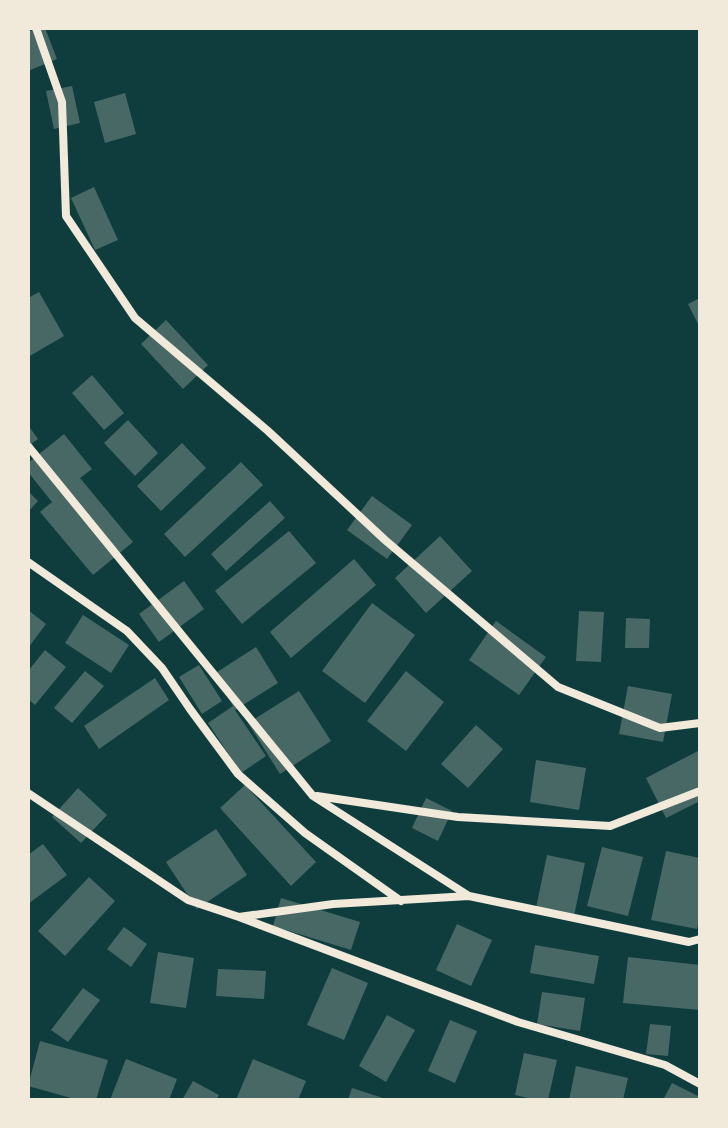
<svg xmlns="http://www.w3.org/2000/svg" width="728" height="1128" viewBox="0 0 728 1128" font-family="'Varela Round',sans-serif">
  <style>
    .building { fill: #486865 }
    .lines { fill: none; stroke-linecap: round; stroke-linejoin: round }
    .minor { stroke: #f1e9da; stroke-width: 8 }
  </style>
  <rect width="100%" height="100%" fill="#0f3d3e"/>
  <path class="building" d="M37,28h8l12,31 -29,12v-39z
    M72,86l8,37 -26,6 -8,-38z
    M125,93l11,41 -31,9 -11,-41z
    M94,187l24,53 -23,10 -24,-52z
    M39,292l25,44 -36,21v-59z
    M700,298v30l-12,-24z
    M166,320l42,45 -25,24 -42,-45z
    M92,375l32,38 -20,17 -32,-37z
    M128,420l30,33 -23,23 -31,-33z
    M28,425l10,14 -10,7z
    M64,434l28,35 -12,9 53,64 -40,33 -53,-63 12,-10 -24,-30v-9z
    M182,443l24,25 -45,43 -24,-25z
    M241,462l22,23 -78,72 -21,-23z
    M28,491l10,10 -10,11z
    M372,496l40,29 -25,34 -40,-29z
    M270,501l15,17 -59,53 -15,-17z
    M289,531l27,32 -74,61 -27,-33z
    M440,536l32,35 -46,42 -31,-35z
    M354,559l22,26 -85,73 -21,-26z
    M184,581l20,28 -45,33 -20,-28z
    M372,603l43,32 -50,68 -43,-32z
    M28,610l18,14 -18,24z
    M579,611l25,1 -3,50 -25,-1z
    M83,615l46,30 -18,28 -46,-30z
    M626,618l24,1 -1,29h-24z
    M496,621l50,36 -27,38 -50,-35z
    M256,647l22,36 -43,27 31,46 -25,17 -33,-50 25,-17 -19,-32z
    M45,650l21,17 -31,38 -7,-6v-28z
    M199,665l23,36 -20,13 -23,-37z
    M85,671l19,15 -32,37 -18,-15z
    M406,671l38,31 -38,49 -39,-30z
    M155,678l14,22 -70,49 -15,-23z
    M628,686l44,8 -9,48 -44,-8z
    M299,691l32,50 -51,33 -32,-51z
    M476,725l27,24 -35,39 -27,-24z
    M698,751l2,4v46l-34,17 -20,-40z
    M536,760l50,8 -7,42 -49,-8z
    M245,785l71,77 -25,24 -71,-78z
    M78,788l29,27 -26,28 -29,-26z
    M426,798l26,13 -14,30 -26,-13z
    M216,829l31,46 -50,34 -31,-47z
    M43,844l24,31 -39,29v-49z
    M602,847l41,10 -15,59 -41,-10z
    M666,851l34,7v57l-3,14 -46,-9z
    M547,855l38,8 -11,53 -38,-8z
    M89,877l26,24 -50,55 -27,-25z
    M281,898l79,24 -9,28 -78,-24z
    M457,924l35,16 -21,46 -35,-16z
    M124,927l23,17 -16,23 -24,-18z
    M535,945l64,11 -5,28 -64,-11z
    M158,952l36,6 -8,50 -36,-5z
    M628,957l72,8v45l-77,-7z
    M332,968l36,15 -24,57 -37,-15z
    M218,969l48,2 -2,28 -48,-3z
    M83,988l17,12 -32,42 -17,-12z
    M542,992l43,6 -5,33 -43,-7z
    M387,1015l28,15 -29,52 -27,-16z
    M450,1020l27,11 -22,52 -27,-12z
    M650,1024l21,2 -3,30 -22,-2z
    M40,1041l68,19 -12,40h-18l-50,-14z
    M524,1053l33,7 -9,40h-11l-22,-5z
    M126,1059l51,20 -8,21h-59z
    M253,1059l53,22 -8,19h-62z
    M576,1066l52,12 -5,22h-54z
    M193,1081l26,14 -3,5h-34z
    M672,1083l28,14v3h-37z
    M352,1088l34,11v1h-38z"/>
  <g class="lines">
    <path class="minor" d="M36,28l26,74 4,114 69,102 133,113 117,109 173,147 102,41 40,-5
      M28,446l285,350 156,100 220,46 11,-3
      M28,562l99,69 35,37 28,41 48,65 67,59 96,68
      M28,793l160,107 51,17 94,-13 136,-8
      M317,796l141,21 152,9 90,-35
      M239,917l279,105 147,43 35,19"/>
  </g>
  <rect width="728" height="1128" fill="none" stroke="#f1e9da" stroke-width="60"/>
</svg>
